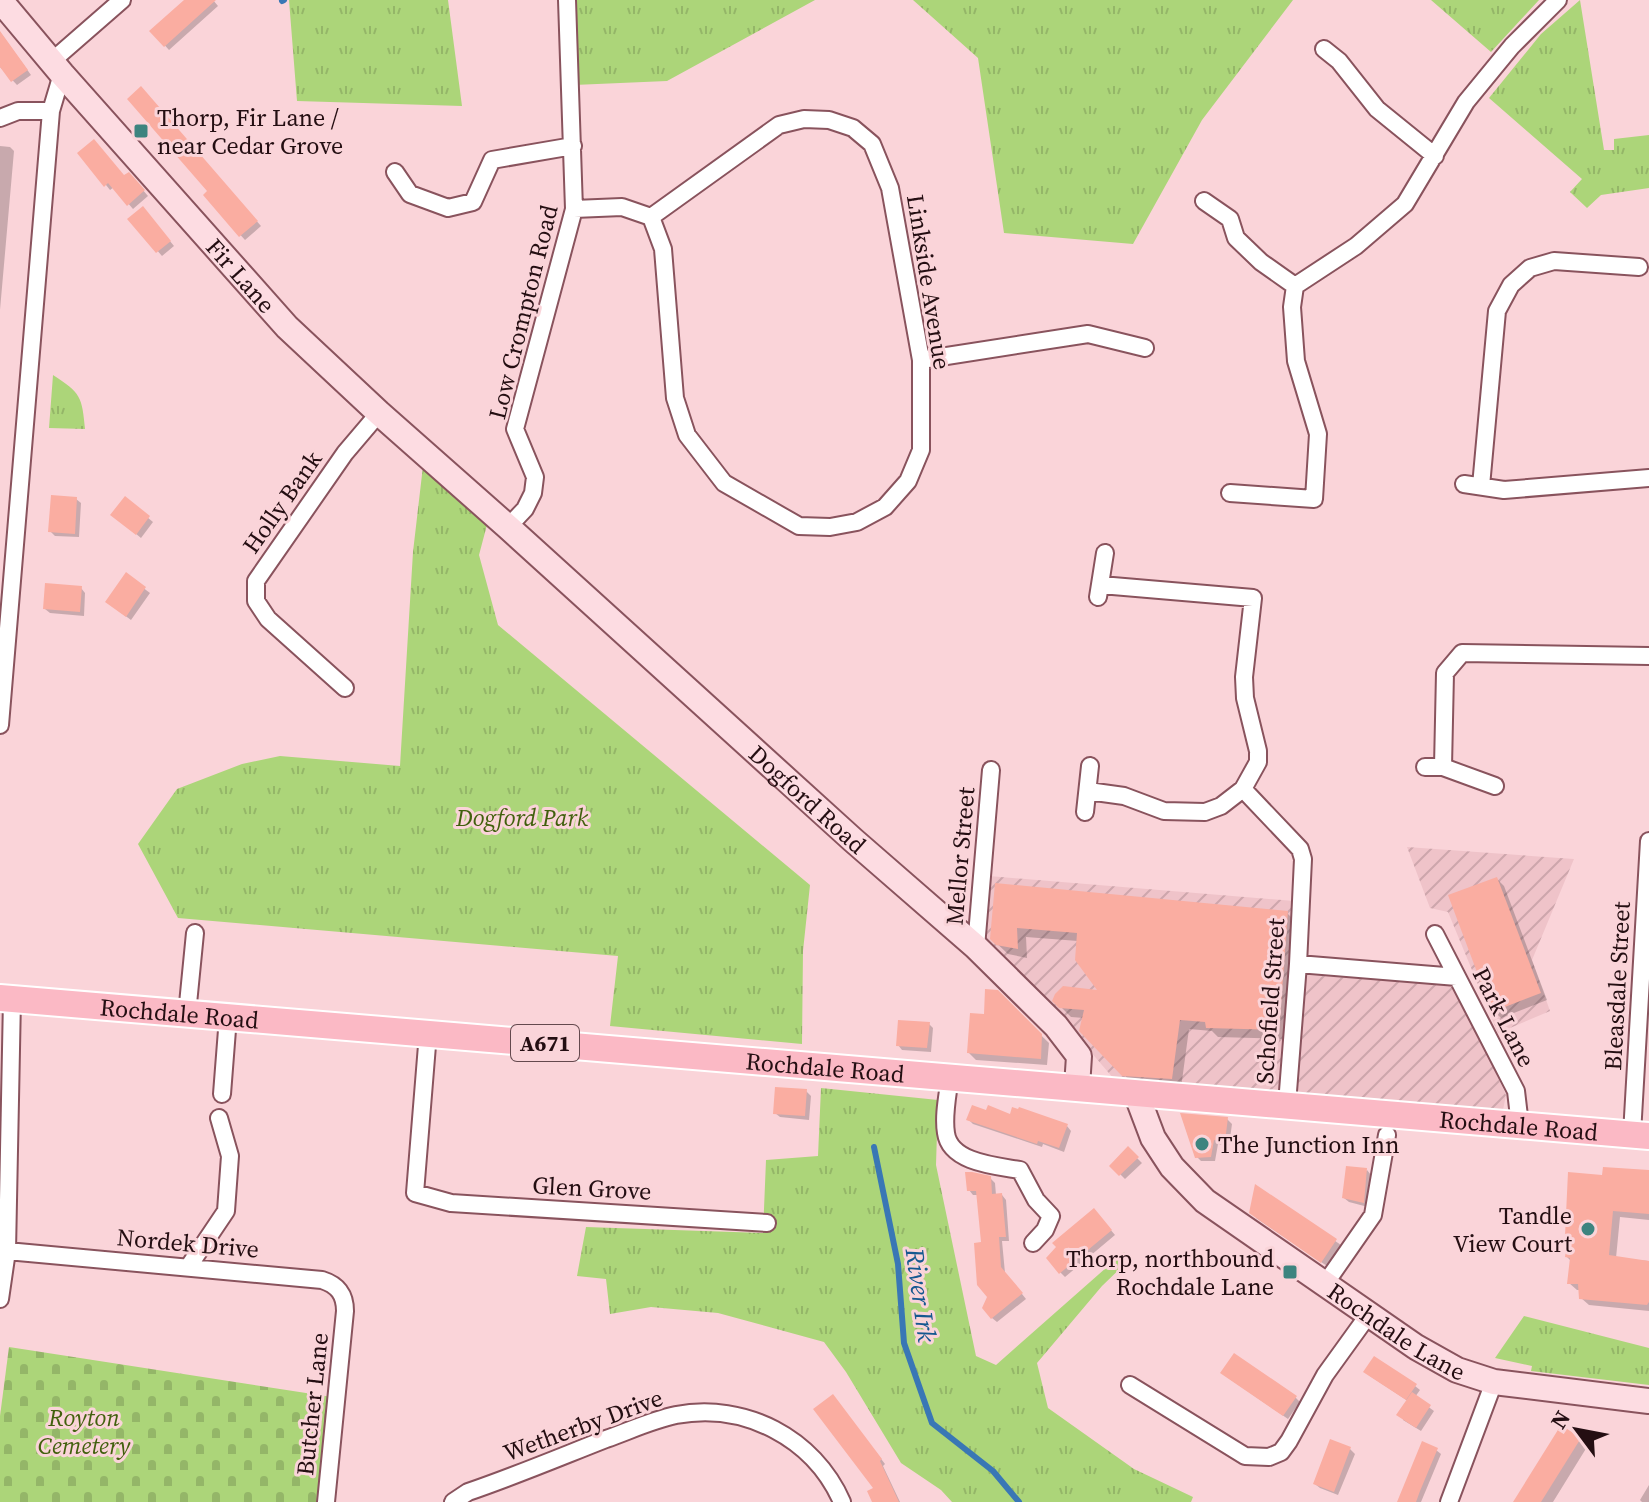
<svg xmlns="http://www.w3.org/2000/svg" width="1649" height="1502" viewBox="0 0 1649 1502" font-family="'Source Serif 4',serif">
  <style>
    .industrial { fill: url(#industrial-furrows) }
    .grass { fill: url(#grass-tufts) }
    .cemetery { fill: url(#cemetery-stones) }
    .shadow { fill: #0003 }
    .lines { fill: none; stroke-linecap: round; stroke-linejoin: round }
    .stream { stroke: #3977b5; stroke-width: 6 }
    .building { fill: #faada1 }
    .street-casing { stroke: #89535d; stroke-width: 20 }
    .secondary-casing { stroke: #89535d; stroke-width: 28 }
    .primary-casing { stroke: #fff; stroke-width: 30 }
    .street { stroke: #fff; stroke-width: 16 }
    .secondary { stroke: #fddce2; stroke-width: 24 }
    .primary { stroke: #fbb9c5; stroke-width: 26 }
    .poi-dot { fill: #3d847f; stroke: #fad4d9; stroke-width: 3 }
    .labels { text-anchor: middle; dominant-baseline: central; stroke-width: 6; stroke-linejoin: round; paint-order: stroke }
    .shield { fill: #fad4d9; stroke: #64494e; stroke-width: 2 }
    .shield-label { font-size: 22px; font-weight: bold; fill: #240e12 }
    .poi-label { font-size: 24px; fill: #240e12; stroke: #fad4d9; text-anchor: start }
    .street-label { font-size: 24px; fill: #240e12; stroke: #fad4d9 }
    .park-label { font-size: 24px; font-style: italic; fill: #41600d; stroke: #fad4d9 }
    .water-label { font-size: 26px; font-style: italic; fill: #155890; stroke: #fad4d9 }
  </style>
  <defs>
    <pattern id="industrial-furrows" width="10" height="10" patternUnits="userSpaceOnUse" patternTransform="scale(2)"><rect width="10" height="10" fill="#efc3c9"/><path d="M-1 1l2-2M0 10L10 0M9 11l2-2" fill="none" stroke="#cda6ac"/></pattern>
    <pattern id="grass-tufts" width="24" height="20" patternUnits="userSpaceOnUse" patternTransform="scale(2)"><rect width="24" height="20" fill="#acd579"/><path d="M3 7l-1-3M5 7V3M7 7l1-3M15 17l-1-3M17 17v-4M19 17l1-3" fill="none" stroke="#94b668"/></pattern>
    <pattern id="cemetery-stones" width="16" height="16" patternUnits="userSpaceOnUse" patternTransform="scale(2)"><rect width="16" height="16" fill="#acd579"/><path d="M2 7V4a2 2 0 0 1 4 0v3zM10 15v-3a2 2 0 0 1 4 0v3z" fill="#94b668"/></pattern>
  </defs>
  <rect width="100%" height="100%" fill="#fad4d9"/>
  <path class="industrial" d="M1407,847l167,12 -42,101 18,51 -52,22 -50,-121 -18,-4z
    M989,876l305,25 -2,73 163,11 51,110 -3,15 -389,-31 -79,-92 -52,-39z"/>
  <path class="grass" d="M289,0h159l14,106 -165,-5z
    M573,0h242l-148,81 -93,4z
    M913,0h380l-91,120 -69,124 -129,-11 -26,-175z
    M1431,0h108l-48,52z
    M1580,0l24,150h10v-11l35,-4v53l-48,7 -14,13 -17,-16 12,-13 -93,-81 52,-64z
    M53,375c28,18 29,22 32,54l-36,-1z
    M423,466l65,55 -9,34 19,70 312,260 -7,66 -1,93 -192,-18 8,-70 -440,-38 -40,-74 39,-55 65,-25 38,-8 120,10 13,-214z
    M821,1088l117,12 -2,65 40,191 20,9 128,-113 6,7 -28,27 -65,77 11,45 86,61 59,28 -2,5h-239l-11,-12 -40,-27 -55,-91 -22,-30 -106,-29 -67,-6 -41,7 -4,-35 -29,-3 9,-49 177,6 3,-73 52,-4z
    M1524,1316l125,32v37l-118,-14 1,-5 -37,-8z"/>
  <path class="cemetery" d="M9,1347l323,50 -11,105h-321v-86z"/>
  <path class="shadow" d="M187,0h26l5,6 -49,44 -17,-19z
    M0,32l31,43 -14,10 -17,-18z
    M145,94l116,132 -16,14 -40,-44 5,-4z
    M0,146l10,1 4,4 -14,159z
    M79,154l46,24 4,-4 19,22 -15,13 -19,-22 -4,3 -4,-5z
    M147,213l27,33 -12,10 -32,-37z
    M76,499l5,4 -2,34 -24,-1 -5,-5z
    M125,499l28,23 -12,16 -23,-19z
    M126,575l24,18 -19,27 -19,-14z
    M81,588l4,5 -1,23 -34,-3 -5,-4z
    M1497,879l7,7 43,114 -46,18 -8,-8z
    M997,885l290,28 10,10 -9,116 -70,-2 -6,-6 -23,-2 -8,59 -47,-3 -53,-54 3,-13 -13,-1 -16,-16 46,-8 -23,-52 -52,-4 1,21 -19,-4 -16,-15z
    M997,992l52,51 -2,22 -71,-5 -7,-7z
    M929,1024l4,4 -2,24 -29,-2 -4,-5z
    M806,1091l5,5 -2,24 -29,-3 -5,-4z
    M1011,1116l56,10 4,5 -7,21 -21,-8 -1,3 -69,-23 -5,-5z
    M1227,1119l5,5 -3,22 -11,-2 -3,17h-14l-4,-4z
    M1128,1149l14,14 -17,16 -13,-13z
    M1367,1170l4,5 -3,32 -19,-5 -5,-4z
    M1649,1170v50l-29,-3 -4,41 33,3v50l-60,-6 -8,-7v-8h-4l-8,-7 2,-22 -4,-4 37,-80z
    M990,1178l5,5 1,12h6l4,5 3,41h-7l3,32 21,26 -29,23 -5,-4 -3,-21 -10,-102h-6l-4,-5z
    M1256,1187l85,58 -14,21 -71,-48z
    M1098,1215l17,20 -50,42 -5,-5z
    M1370,1376l45,10 5,4 -5,7 19,14 -13,20 -18,-11 5,-19z
    M1227,1377l68,20 5,5 -12,17z
    M837,1401l48,63 -2,2 17,36h-26l2,-14z
    M1580,1440l7,7 -34,55h-30z
    M1350,1449l5,5 -17,41 -18,-7 -5,-4z
    M1436,1450l5,4 -20,48h-22z
    M1649,1485v17h-7l-2,-2z"/>
  <g class="lines">
    <path class="stream" d="M282,1l2,-1
      M874,1147l24,117 6,79 28,80 61,48 26,31"/>
  </g>
  <path class="building" d="M184,0h32l-52,47 -15,-16z
    M0,31l28,39 -17,12 -11,-15z
    M141,86l117,135 -19,16 -36,-42 4,-4 -80,-92z
    M94,139l30,36 5,-3 16,18 -18,16 -19,-23 -4,4 -27,-34z
    M143,206l28,35 -15,12 -29,-34z
    M51,495l26,2 -2,37 -27,-2z
    M125,496l25,20 -14,19 -26,-20z
    M126,572l20,15 -20,30 -21,-15z
    M45,583l37,3 -2,26 -37,-3z
    M1497,877l44,116 -49,19 -44,-117z
    M995,883l293,28 -9,119 -73,-2 -1,-6 -25,-2 -8,59 -50,-3 -43,-45 5,-21 -25,-2 -7,-7 3,-7 8,-8 34,4 -22,-30 2,-27 -60,-5 1,21 -22,-4 -6,-6z
    M985,989l13,1 44,44 -1,25 -74,-6 3,-40 14,1z
    M898,1020l32,2 -3,26 -31,-2z
    M775,1087l32,2 -2,27 -32,-2z
    M972,1105l14,5 2,-5 22,9 2,-7 6,2 1,-2 49,17 -9,24 -21,-7 -1,3 -71,-24z
    M1180,1113l48,4 -3,25 -11,-2 -3,17 -16,1z
    M1128,1146l11,11 -20,19 -10,-10z
    M1346,1166l21,2 -3,35 -22,-5z
    M1603,1167l46,3v44l-36,-3 -4,44 40,6v41l-2,3 -68,-6 -1,-15h-11l3,-26 -5,-1 3,-20 -3,-1 3,-64 34,3z
    M972,1172l19,4 1,18 10,-1 4,44h-7l2,30 22,26 -32,26 -9,-11 5,-11 -10,-12 -3,-42 7,-1 -5,-51h-9l-2,-19z
    M1255,1184l82,55 -16,24 -72,-50z
    M1094,1208l18,22 -53,44 -13,-16 10,-11 -4,-4z
    M1234,1353l63,43 -14,20 -63,-43z
    M1374,1356l43,28 -11,16 -43,-28z
    M1412,1392l19,13 -15,23 -20,-13z
    M833,1394l49,65 -2,2 19,41h-27l-5,-11 6,-3 -60,-79z
    M1561,1425l20,13 -40,64h-28z
    M1330,1439l21,8 -17,45 -21,-8z
    M1422,1441l16,7 -18,43 -4,11h-19z"/>
  <g class="lines">
    <defs>
      <path id="street" d="M1324,49l15,12 38,48 58,47
        M52,61l70,-61
        M0,118l18,-7h33
        M395,172l15,22 38,14 25,-6 19,-42 81,-14
        M1204,201l26,18 6,19 25,24 34,24
        M574,209l48,-2 29,10 128,-92 25,-6 25,1 24,8 19,16 18,44 31,172v90l-13,31 -23,26 -28,15 -27,5 -31,-1 -75,-43 -37,-48 -12,-37 -12,-149 -12,-32
        M1295,286l61,-40 49,-42 61,-102 46,-56 46,-46
        M921,360l167,-26 57,14
        M1464,484l40,6 145,-12
        M1481,486l16,-175 14,-26 19,-17 24,-7 85,6
        M1230,493l84,6 4,-65 -22,-73 -4,-54 3,-21
        M508,527l17,-18 8,-16 2,-16 -20,-48 59,-220 -7,-209
        M1098,597l7,-44
        M345,688l-77,-69 -12,-18v-20l89,-128 34,-40
        M0,725l51,-614 11,-37
        M1425,767h18l52,19
        M1443,767l2,-94 17,-20 187,3
        M1243,789l57,60 3,10 -5,105 -11,140
        M1088,791l36,5 40,15 41,1 16,-6 22,-17 15,-27v-11l-13,-53 -1,-21 9,-79 -152,-13
        M1085,812l5,-46
        M1435,934l81,157 4,34
        M976,947l15,-177
        M1298,964l159,13
        M187,1014l8,-81
        M428,1033l-13,160 36,10 316,20
        M950,1076c-2,18 -7,39 -4,57 4,30 51,33 74,37l16,30 15,16 -6,14 -12,13
        M222,1094l6,-77
        M1632,1134l17,-293
        M7,1251l315,29c16,5 23,15 23,31l-19,191
        M189,1266l37,-55 4,-55 -11,-38
        M1325,1284l48,-69 14,-80
        M0,1299l7,-48 5,-252
        M1130,1385l115,71 24,1 12,-5 8,-11 36,-66 44,-61
        M453,1502l15,-10c47,-16 92,-35 138,-53 23,-8 46,-19 70,-24 69,-13 138,23 166,87
        M1449,1502l45,-120"/>
      <g id="secondary">
        <path id="s1" d="M0,0l62,74 225,253 92,86 129,114 345,313 123,107 80,79 23,30 -2,31"/>
        <path id="s2" d="M1136,1093l17,45 19,29 33,34 211,146 41,23 37,12 155,19"/>
      </g>
      <g id="primary">
        <path id="s3" d="M0,998l1649,138"/>
      </g>
    </defs>
    <use href="#street" class="street-casing"/>
    <use href="#secondary" class="secondary-casing"/>
    <use href="#primary" class="primary-casing"/>
    <use href="#street" class="street"/>
    <use href="#secondary" class="secondary"/>
    <use href="#primary" class="primary"/>
  </g>
  <g class="poi-dot">
    <rect x="133" y="123" width="16" height="16" rx="4"/>
    <circle cx="1202" cy="1144" r="8"/>
    <circle cx="1588" cy="1229" r="8"/>
    <rect x="1282" y="1264" width="16" height="16" rx="4"/>
  </g>
  <g class="labels">
    <rect class="shield" x="511" y="1025" width="68" height="36" rx="6"/>
    <g class="shield-label">
      <text x="545" y="1043">A671</text>
    </g>
    <g class="poi-label">
      <text x="157" y="117">Thorp, Fir Lane /<tspan x="157" dy="28">near Cedar Grove</tspan></text>
      <text x="1218" y="1144">The Junction Inn</text>
      <text x="1572" y="1215" text-anchor="end">Tandle<tspan x="1572" dy="28">View Court</tspan></text>
      <text x="1274" y="1258" text-anchor="end">Thorp, northbound<tspan x="1274" dy="28">Rochdale Lane</tspan></text>
    </g>
    <g class="street-label">
      <text stroke="none"><textPath href="#s1" startOffset="366">Fir Lane</textPath></text>
      <text transform="translate(929 282) rotate(81)">Linkside Avenue</text>
      <text transform="translate(523 312) rotate(-76)">Low Crompton Road</text>
      <text transform="translate(282 502) rotate(-55)">Holly Bank</text>
      <text stroke="none"><textPath href="#s1" startOffset="1138">Dogford Road</textPath></text>
      <text transform="translate(960 856) rotate(-85)">Mellor Street</text>
      <text transform="translate(1617 986) rotate(-87)">Bleasdale Street</text>
      <text transform="translate(1270 1001) rotate(-86)">Schofield Street</text>
      <text stroke="none"><textPath href="#s3" startOffset="180">Rochdale Road</textPath></text>
      <text transform="translate(1504 1017) rotate(63)">Park Lane</text>
      <text stroke="none"><textPath href="#s3" startOffset="828">Rochdale Road</textPath></text>
      <text stroke="none"><textPath href="#s3" startOffset="1524">Rochdale Road</textPath></text>
      <text transform="translate(592 1188) rotate(3)">Glen Grove</text>
      <text transform="translate(188 1243) rotate(5)">Nordek Drive</text>
      <text stroke="none"><textPath href="#s2" startOffset="362">Rochdale Lane</textPath></text>
      <text transform="translate(312 1404) rotate(-84)">Butcher Lane</text>
      <text transform="translate(583 1425) rotate(-20)">Wetherby Drive</text>
    </g>
    <g class="park-label">
      <text x="522" y="817">Dogford Park</text>
      <text x="84" y="1417">Royton<tspan x="84" dy="28">Cemetery</tspan></text>
    </g>
    <g class="water-label">
      <text transform="translate(921 1295) rotate(82)">River Irk</text>
    </g>
  </g>
  <g transform="translate(1577 1430) rotate(302)" stroke="#fad4d9" stroke-width="6" paint-order="stroke">
  <path d="M0-6L14 30L0 20L-14 30Z" fill="#240e12"/>
  <text y="-12" font-size="22" font-weight="bold" text-anchor="middle" fill="#240e12">N</text>
  </g>
</svg>
